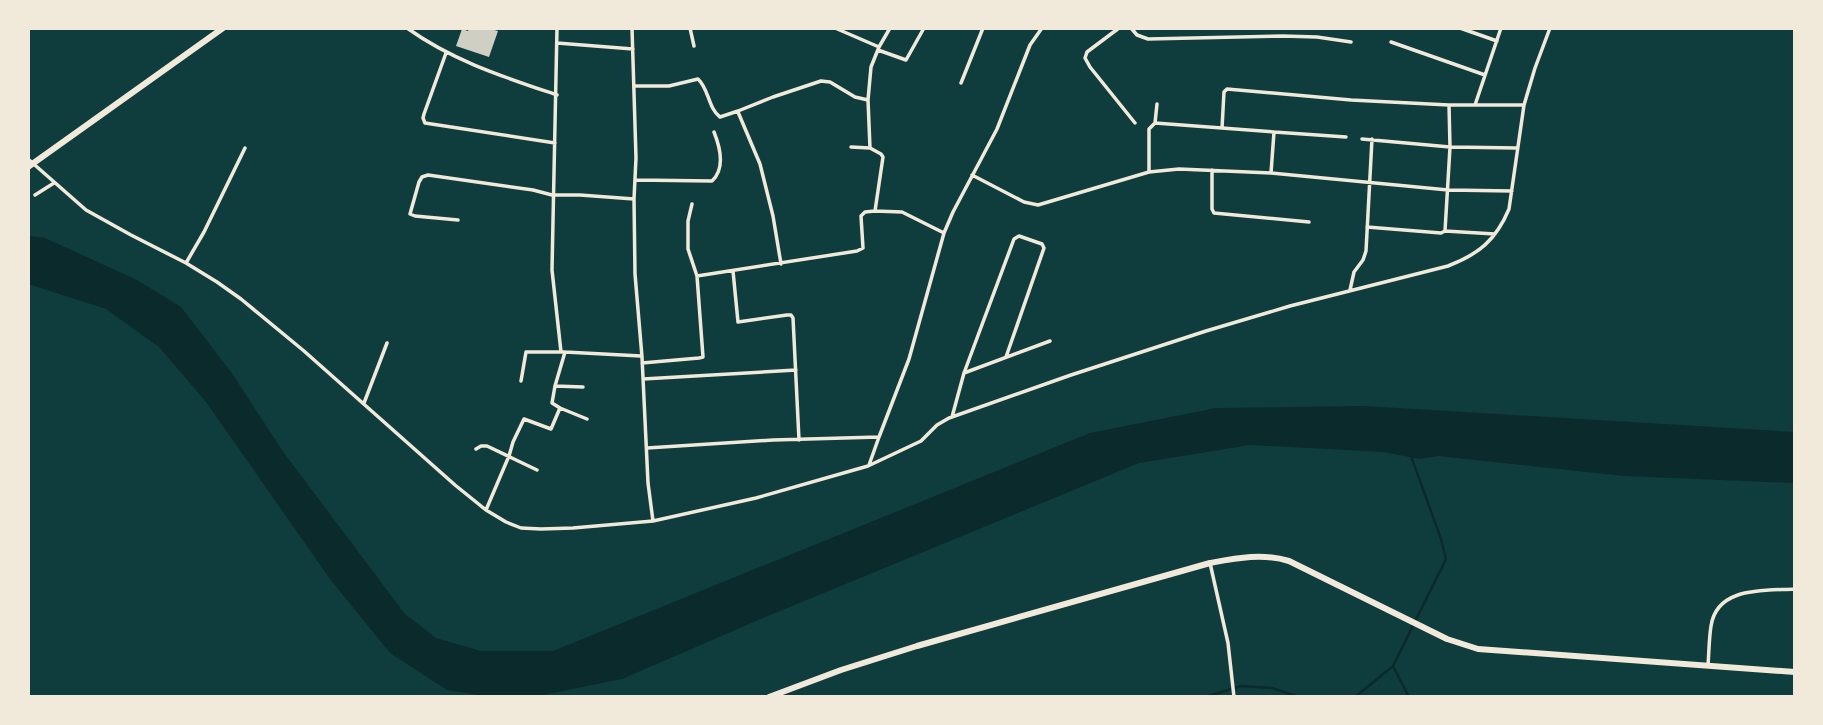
<svg xmlns="http://www.w3.org/2000/svg" width="1823" height="725" viewBox="0 0 1823 725" font-family="Helvetica,sans-serif">
  <style>
    .water { fill: #0a2a2b }
    .lines { fill: none; stroke-linecap: round; stroke-linejoin: round }
    .stream { stroke: #0a2a2b; stroke-width: 2.5 }
    .building { fill: #cfcfc3 }
    .minor { stroke: #f1e9da; stroke-width: 3.5 }
    .primary { stroke: #f1e9da; stroke-width: 6 }
  </style>
  <rect width="100%" height="100%" fill="#0f3d3e"/>
  <path class="water" d="M28,236l17,2 92,42 44,27 50,65 53,81 121,161 31,24 45,13h72l537,-218 126,-25 149,-2 430,26v51l-171,-7 -186,-20 -18,3 -37,-7 -133,-7 -111,18 -376,155 -141,61 -89,18h-41l-45,-7 -57,-37 -60,-74 -124,-177 -47,-55 -53,-38 -78,-25z"/>
  <g class="lines">
    <path class="stream" d="M1393,666l16,31
      M1205,697l36,-11 31,2 27,9
      M1355,697l38,-31 53,-107 -5,-20 -30,-83"/>
  </g>
  <path class="building" d="M469,28h18l11,3 -9,26 -33,-11 6,-17 6,2z"/>
  <g class="lines">
    <path class="minor" d="M407,28c46,33 97,49 150,67
      M557,28l-5,242 9,82
      M632,28l4,130 -2,41 1,75 7,83 6,126 5,38
      M690,28l4,18
      M835,28l44,19
      M1119,28l-32,24 -2,6 5,9 45,56
      M1131,28l6,7 11,4 135,-3 34,1 34,5
      M1460,28l37,13
      M1391,42l94,33
      M557,43l76,6
      M878,50l28,10 18,-32
      M446,53l-22,61 -1,4 2,5 130,20
      M961,83l22,-55
      M634,86h35l29,-7c11,10 10,29 22,38l18,-6 35,-14 48,-16 9,1 25,15 13,3
      M1475,105l26,-77
      M738,112l22,52 13,52 8,48
      M1155,123l2,-19
      M1222,128l2,-36 3,-3 124,11 98,5h75
      M1362,139l88,8 67,1
      M851,147l19,1
      M28,159l58,51 45,25 55,28 31,19 24,17 63,52 151,134 31,25 20,12 15,6 20,1 32,-1 80,-7 103,-23 112,-32 53,-25 16,-16 12,-7 122,-43 135,-44 84,-25 158,-40c31,-12 48,-26 61,-57l15,-104 11,-37 15,-40
      M1212,170v39l2,4 95,9
      M1149,172v-43l6,-6 119,9
      M1271,173l3,-41 72,5
      M972,175l52,27 14,3 111,-33 30,-3 92,4 177,17 64,1
      M635,180l77,1c14,-13 8,-34 2,-49
      M35,195l19,-12
      M875,211l27,1 42,21
      M458,220l-43,-4 -5,-2 9,-32 3,-5 6,-2 105,15 19,5h28l54,4
      M1367,227l74,6 4,-2 5,-84 -1,-42
      M1445,231l50,3
      M186,263l18,-31 41,-84
      M733,271l5,51 49,-7h4l2,3 6,122
      M697,276l160,-25 6,-3 -2,-32 4,-4 10,-1 8,-54 -2,-3 -11,-6 -2,-48 3,-33 8,-20 11,-19
      M1350,290l4,-18 9,-12 3,-9 6,-112
      M565,352l-10,34 28,1
      M642,363l57,-5 4,-1 -6,-81 -9,-27v-28l4,-17
      M964,373l86,-32
      M643,379l153,-9
      M521,381l5,-29h39l76,4
      M364,403l23,-60
      M560,408l27,11
      M952,417l12,-44 50,-134 5,-3 23,8 2,4 -38,109
      M647,448l126,-8 106,-3 30,-78 35,-126 9,-21 44,-83 33,-84 12,-17
      M476,449l5,-3h6l50,24
      M869,465l10,-28
      M486,510l23,-54 4,-14 11,-23 27,10 9,-21 -8,-5 3,-17
      M1210,563l18,80 6,54
      M1708,665c1,-13 1,-26 3,-39 6,-40 54,-35 84,-37"/>
    <path class="primary" d="M28,167l195,-139
      M769,697l72,-27 76,-24 293,-83c27,-5 52,-10 79,-2l158,78 31,10 317,23"/>
  </g>
  <rect width="1823" height="725" fill="none" stroke="#f1e9da" stroke-width="60"/>
</svg>
